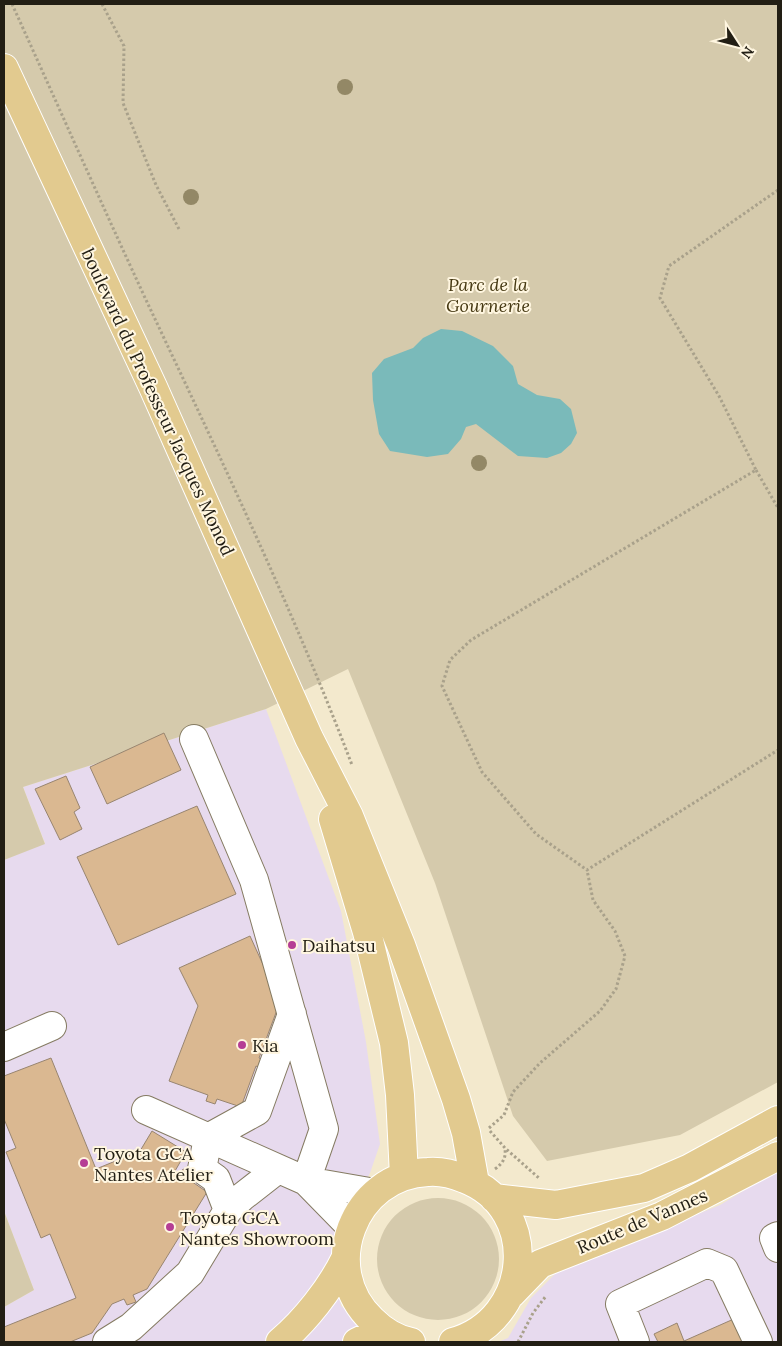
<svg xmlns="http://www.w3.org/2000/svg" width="782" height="1346" viewBox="0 0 782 1346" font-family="Lora,serif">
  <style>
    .commercial { fill: #e7daee }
    .green { fill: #d5caac }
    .water { fill: #7ababa }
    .building { fill: #dab891; stroke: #988570 }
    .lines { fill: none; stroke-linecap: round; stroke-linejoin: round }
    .minor-casing { stroke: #857b62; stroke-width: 30 }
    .major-casing { stroke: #fff; stroke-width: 30 }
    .path { stroke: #a9a18b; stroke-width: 3; stroke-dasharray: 2.5 2.5; stroke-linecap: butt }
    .minor { stroke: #fff; stroke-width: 28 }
    .major { stroke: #e2ca8f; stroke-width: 28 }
    .tree { fill: #938866 }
    .poi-dot { fill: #b53e95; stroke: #fff6e0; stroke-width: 2 }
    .labels { text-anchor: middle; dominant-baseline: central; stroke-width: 4; stroke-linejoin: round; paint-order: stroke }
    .park-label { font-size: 18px; font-style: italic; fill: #453812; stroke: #fff6e0 }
    .street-label { font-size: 18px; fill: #221e14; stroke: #fff6e0 }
    .poi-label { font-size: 18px; fill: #221e14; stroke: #fff6e0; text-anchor: start }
  </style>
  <rect width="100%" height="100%" fill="#f3e9cd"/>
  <path class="commercial" d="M266,709l75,202 25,131 14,102 -10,29 -38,75 9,58 44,36h-381v-35l30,-17 -30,-79v-351l41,-17 -22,-56z
    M778,1170v172h-280l10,-4 23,-40 26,-26 163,-67z"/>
  <path class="green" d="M4,4h774v1078l-98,53 -133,26 -34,-45 -78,-233 -87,-214 -82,40 -243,78 22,57 -41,16z
    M377 1259a61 61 0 1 1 122 0a61 61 0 1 1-122 0Z
    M4,1211l30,79 -30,17z"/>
  <path class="water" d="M441,329l21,2 31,15 20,20 5,18 19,11 23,4 11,10 6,24 -6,11 -10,9 -14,5 -29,-2 -42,-32 -10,3 -5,12 -13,15 -21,3 -37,-6 -11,-17 -6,-34 -1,-27 12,-14 29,-11 10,-10z"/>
  <path class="building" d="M164,733l17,37 -74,34 -17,-37z
    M66,776l14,32 -6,4 8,17 -22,11 -25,-51z
    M197,806l39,88 -118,51 -41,-88z
    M250,936l30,66 -21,56 6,3 -3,8 -6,-3 -15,41 -24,-8 -2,5 -9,-3 2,-6 -39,-14 29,-75 -19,-38z
    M51,1058l45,111 44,-18 12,-20 34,21 -11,19 5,4 3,-6 9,4 -4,6 19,13 -60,97 -14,6 3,7 -9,3 -3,-6 -12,5 -20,29 -22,9h-66v-15l72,-29 -26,-64 -9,4 -35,-86 10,-4 -12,-29v-43z
    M736,1318l10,24h-88l-4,-8 23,-11 7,18z"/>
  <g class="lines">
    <defs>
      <path id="minor" d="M194,739l60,141 70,249 -18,52
        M4,1047l48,-21
        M146,1110l160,71 69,12
        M306,1181l45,46
        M228,1210l-12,-31 -14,-10 6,-31 49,-27 35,-97
        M778,1236l-4,2 4,10
        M107,1342l24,-15 59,-54 38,-63 14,-13 36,-28
        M635,1342l-15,-38 87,-41 17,7 34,72"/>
      <path id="major" d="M4,68l149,319 156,351 40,78 52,129 55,154 10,34 9,50
        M333,819l34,113 27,111 6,52 4,81
        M494,1198l62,7 88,-17 46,-20 88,-48
        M511,1294l29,-30 122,-48 116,-60
        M280,1342c25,-21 51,-54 65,-83
        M357,1342l25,-12
        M411,1342c-16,-3 -28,-11 -39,-22 -54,-51 -19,-145 56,-148 12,-1 25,2 37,7 77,30 67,141 -12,163"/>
    </defs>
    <use href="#minor" class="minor-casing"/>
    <use href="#major" class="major-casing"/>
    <path class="path" d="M12,4c45,99 89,199 135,298 72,153 145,305 205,463
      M102,4l22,42 -1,57 33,82 24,46
      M778,190l-109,76 -9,32 59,98 37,74 -285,170 -21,20 -8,26 40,86 54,62 51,36 191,-120
      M756,470l22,38
      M489,1128l15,-13 9,-23 27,-29 60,-52 16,-22 9,-33 -10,-25 -22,-31 -6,-30
      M490,1131l15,17 35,31
      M495,1169c8,-6 11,-11 10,-20
      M518,1342l15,-29 13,-17"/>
    <use href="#minor" class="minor"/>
    <use href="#major" class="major"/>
  </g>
  <g class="tree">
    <circle cx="345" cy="87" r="8"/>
    <circle cx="191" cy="197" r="8"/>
    <circle cx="479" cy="463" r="8"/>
  </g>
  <g class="poi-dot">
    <circle cx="292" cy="945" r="5"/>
    <circle cx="242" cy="1045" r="5"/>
    <circle cx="84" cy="1163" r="5"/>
    <circle cx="170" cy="1227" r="5"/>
  </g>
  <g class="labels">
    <g class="park-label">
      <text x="488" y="284">Parc de la<tspan x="488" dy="21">Gournerie</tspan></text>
    </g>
    <g class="street-label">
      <text transform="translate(158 402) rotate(65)">boulevard du Professeur Jacques Monod</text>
      <text transform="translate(642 1221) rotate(-23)">Route de Vannes</text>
    </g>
    <g class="poi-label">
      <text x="302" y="945">Daihatsu</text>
      <text x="252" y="1045">Kia</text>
      <text x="94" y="1153">Toyota GCA<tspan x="94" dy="21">Nantes Atelier</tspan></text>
      <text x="180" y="1217">Toyota GCA<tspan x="180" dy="21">Nantes Showroom</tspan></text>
    </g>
  </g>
  <rect width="782" height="1346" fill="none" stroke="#221e14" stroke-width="10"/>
  <g transform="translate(737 45) rotate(126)" stroke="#fff6e0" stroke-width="4" paint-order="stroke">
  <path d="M0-4L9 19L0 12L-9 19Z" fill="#221e14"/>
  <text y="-8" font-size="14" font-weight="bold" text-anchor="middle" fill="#221e14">N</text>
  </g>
</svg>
